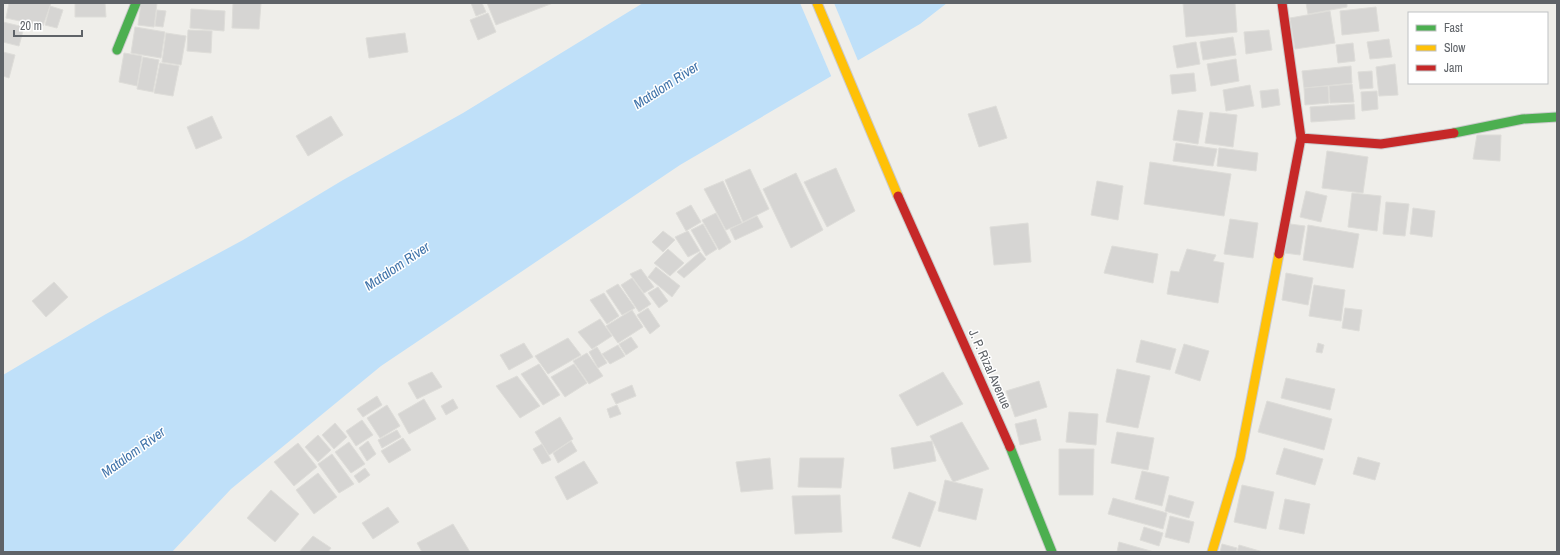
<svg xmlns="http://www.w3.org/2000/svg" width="1560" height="555" viewBox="0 0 1560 555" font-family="'Archivo Narrow',sans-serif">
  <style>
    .water { fill: #bfe0f9 }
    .pier { fill: #efeeea }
    .building { fill: #d6d5d3; stroke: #deddd9 }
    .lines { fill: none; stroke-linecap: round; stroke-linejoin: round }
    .fast-casing { stroke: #cacacb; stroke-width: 11 }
    .slow-casing { stroke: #cacacb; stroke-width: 11 }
    .jam-casing { stroke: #cacacb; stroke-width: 11 }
    .fast { stroke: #4caf50; stroke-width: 9 }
    .slow { stroke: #ffc107; stroke-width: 9 }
    .jam { stroke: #c62828; stroke-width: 9 }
    .labels { text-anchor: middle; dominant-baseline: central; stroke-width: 3; stroke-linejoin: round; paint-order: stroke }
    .street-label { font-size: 13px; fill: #5f6368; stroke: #fff }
    .water-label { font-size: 14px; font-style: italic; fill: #4174aa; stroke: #fff }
  </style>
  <rect width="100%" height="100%" fill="#efeeea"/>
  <path class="water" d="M643,3h304l-27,21 -240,141 -299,201 -150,123 -59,63h-169v-177l103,-61 137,-74 100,-60 120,-67z"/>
  <path class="pier" d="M800,3h34l25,60 -27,15z"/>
  <path class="building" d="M9,3h42l-8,23 -37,-8z
    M75,3h30l1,14h-31z
    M141,3h16l-3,24 -16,-2z
    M233,3h28l-2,26 -27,-1z
    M471,3h11l4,9 -10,4z
    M487,3h66l-57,22z
    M1183,3h52l2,29 -51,5z
    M1306,3h41v4l-39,7z
    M50,6l13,4 -6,18 -12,-3z
    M1376,7l3,24 -37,4 -2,-24z
    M191,9l34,2 -1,20 -34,-3z
    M157,10l9,1 -3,16 -8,-1z
    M1330,11l5,32 -40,6 -5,-31z
    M488,13l8,19 -18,8 -8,-20z
    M3,22l21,5 -5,19 -16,-4z
    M135,27l30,5 -4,26 -30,-5z
    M188,30l24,1 -1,22 -24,-2z
    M1269,30l3,20 -26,4 -2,-22z
    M166,33l20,3 -5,29 -19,-3z
    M405,33l3,19 -39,6 -3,-20z
    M1233,37l3,18 -33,5 -3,-18z
    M1389,39l3,18 -22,2 -3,-17z
    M1196,42l4,22 -23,4 -4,-22z
    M1353,43l2,18 -17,2 -2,-18z
    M3,52l12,3 -6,23 -6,-2z
    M124,53l18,3 -5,30 -18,-4z
    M143,57l16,3 -6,32 -16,-3z
    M1236,59l3,22 -28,5 -4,-22z
    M160,63l19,3 -6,30 -19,-3z
    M1395,64l3,31 -19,1 -3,-29z
    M1351,66l1,17 -48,5 -2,-17z
    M1372,71l1,17 -13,1 -2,-17z
    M1194,73l2,18 -24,3 -2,-19z
    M1352,84l2,18 -24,1 -1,-17z
    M1250,85l4,21 -28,5 -3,-21z
    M1328,86l1,17 -24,2 -1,-17z
    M1278,89l2,16 -18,3 -2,-17z
    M1377,91l1,18 -16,2 -1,-19z
    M1354,104l1,15 -44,3 -1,-15z
    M996,106l11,32 -28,9 -11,-33z
    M1178,110l25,3 -5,31 -25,-4z
    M1210,112l27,3 -4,32 -28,-4z
    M212,116l10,22 -26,11 -9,-22z
    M331,116l12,19 -35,21 -12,-20z
    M1477,135h24l-1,26 -27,-2z
    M1176,143l41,6 -4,17 -40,-5z
    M1219,148l39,5 -2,18 -39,-5z
    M1327,151l41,6 -5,36 -41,-5z
    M1150,162l81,12 -7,42 -80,-12z
    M836,168l19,43 -28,16 -23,-45z
    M750,169l19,40 -26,13 -18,-42z
    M796,173l27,57 -32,18 -28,-59z
    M723,181l19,42 -16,7 -22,-41z
    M1097,181l26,5 -5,34 -27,-5z
    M1306,191l21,5 -6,26 -21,-5z
    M1352,193l29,3 -4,35 -29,-4z
    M1386,202l23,2 -4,32 -22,-2z
    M691,205l10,17 -15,9 -10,-18z
    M1413,208l22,3 -3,26 -22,-3z
    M716,213l15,29 -12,8 -17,-30z
    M757,216l6,11 -28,13 -5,-11z
    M1230,219l28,4 -5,35 -29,-4z
    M1028,223l3,39 -37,3 -4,-38z
    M703,224l14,25 -11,7 -15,-26z
    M1290,224l15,2 -5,29 -15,-2z
    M1308,225l51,9 -6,34 -50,-8z
    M663,231l12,9 -12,12 -11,-10z
    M688,231l12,20 -12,6 -13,-20z
    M1112,246l46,8 -5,29 -49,-10z
    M668,249l16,14 -14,13 -16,-13z
    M1187,249l29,6 -3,6 11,2 -6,40 -51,-9 4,-23 8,1z
    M700,252l6,7 -22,19 -7,-6z
    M656,267l24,19 -8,11 -24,-20z
    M641,269l13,18 -10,6 -14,-19z
    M1286,273l27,5 -5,27 -26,-5z
    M632,278l19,26 -12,8 -18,-27z
    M54,282l14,15 -22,20 -14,-16z
    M618,284l17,24 -13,7 -16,-24z
    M1314,285l31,5 -4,31 -32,-5z
    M658,287l10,14 -9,7 -11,-15z
    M604,293l15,23 -12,8 -17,-24z
    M648,308l12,18 -10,8 -13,-19z
    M1345,308l17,2 -3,21 -17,-3z
    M632,310l11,17 -25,16 -12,-17z
    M600,319l12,17 -20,13 -14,-17z
    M631,337l7,10 -12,8 -7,-11z
    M568,338l13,17 -33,19 -13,-18z
    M1141,340l35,9 -6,21 -34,-8z
    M524,343l9,14 -24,13 -9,-15z
    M1318,343l6,2 -2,8 -6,-1z
    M1184,344l25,7 -9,30 -25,-8z
    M618,345l7,11 -15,8 -8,-10z
    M597,347l10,16 -9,5 -9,-16z
    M587,353l16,23 -14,8 -16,-23z
    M539,364l21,31 -17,10 -22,-31z
    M574,364l13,19 -22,14 -14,-20z
    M1117,369l33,7 -12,52 -32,-6z
    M432,372l10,15 -25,12 -9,-16z
    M943,372l20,32 -46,22 -18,-31z
    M517,376l23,30 -20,12 -24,-32z
    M1286,378l49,11 -5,21 -49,-12z
    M1039,381l8,26 -32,10 -9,-26z
    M632,385l4,11 -20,8 -5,-10z
    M377,396l5,9 -19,12 -6,-8z
    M424,399l12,20 -27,15 -11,-20z
    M453,399l5,9 -12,7 -5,-9z
    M1267,401l65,18 -8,31 -66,-18z
    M387,405l13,21 -20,12 -13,-20z
    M617,405l4,9 -11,4 -3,-9z
    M1069,412l29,2 -2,31 -30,-3z
    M560,417l13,22 -24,16 -14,-23z
    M1036,419l5,21 -21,5 -5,-21z
    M362,420l11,15 -17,11 -10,-15z
    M962,422l27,47 -36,13 -23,-46z
    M335,423l12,14 -13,12 -12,-14z
    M397,430l4,7 -19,11 -4,-8z
    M1117,432l37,6 -6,32 -37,-7z
    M318,435l13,15 -13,12 -13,-15z
    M403,438l8,12 -22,13 -8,-12z
    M368,441l8,13 -9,7 -8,-13z
    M571,441l6,10 -19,12 -5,-10z
    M932,441l4,20 -42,8 -3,-21z
    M349,442l16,22 -14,9 -16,-21z
    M298,443l19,24 -23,19 -20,-24z
    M542,444l9,16 -9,4 -9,-15z
    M1284,448l39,11 -8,26 -39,-11z
    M1059,449h35l-1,46h-34z
    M332,454l22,30 -15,9 -21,-29z
    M1358,457l22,6 -5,17 -22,-6z
    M770,458l3,31 -32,3 -5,-30z
    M800,458h44l-3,30 -43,-1z
    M584,461l14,22 -31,17 -12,-23z
    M365,468l5,7 -11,8 -5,-7z
    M1142,471l27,6 -7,29 -27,-7z
    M318,473l19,24 -23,17 -18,-24z
    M945,480l38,9 -7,31 -38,-9z
    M1242,485l32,7 -8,37 -32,-7z
    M271,490l28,24 -24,28 -28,-24z
    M909,492l27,10 -16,45 -28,-9z
    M840,495l2,37 -47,2 -3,-38z
    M1169,495l25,7 -5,16 -24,-7z
    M1113,498l54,15 -4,16 -55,-15z
    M1285,499l25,5 -6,30 -25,-5z
    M388,507l11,15 -26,17 -11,-16z
    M1170,516l24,6 -5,21 -24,-6z
    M453,524l17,28h-48l-5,-9z
    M1144,527l19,6 -4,13 -19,-6z
    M313,536l18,12 -3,4h-29z
    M1119,542l35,10h-37z
    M1222,544l15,4 -1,4h-16z
    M1239,545l24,7h-26z"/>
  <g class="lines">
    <defs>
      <path id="fast" d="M117,50l19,-47
        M1454,133l69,-14 34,-2
        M1010,447l42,105"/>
      <path id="slow" d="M817,3l81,193
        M1212,552l28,-94 39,-204"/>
      <path id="jam" d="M1301,138l80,6 73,-11
        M898,196l112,251
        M1279,254l22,-116 -19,-135"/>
    </defs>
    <use href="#fast" class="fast-casing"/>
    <use href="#slow" class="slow-casing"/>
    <use href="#jam" class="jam-casing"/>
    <use href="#fast" class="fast"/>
    <use href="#slow" class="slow"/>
    <use href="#jam" class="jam"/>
  </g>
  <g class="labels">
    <g class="street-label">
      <text transform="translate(990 369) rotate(66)">J. P. Rizal Avenue</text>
    </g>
    <g class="water-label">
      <text transform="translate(666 85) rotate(-33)">Matalom River</text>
      <text transform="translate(397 266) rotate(-34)">Matalom River</text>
      <text transform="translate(133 452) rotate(-36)">Matalom River</text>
    </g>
  </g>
  <rect width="1560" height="555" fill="none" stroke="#5f6368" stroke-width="8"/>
  <rect x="1408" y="12" width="140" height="72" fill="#ffffff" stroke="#bfc1c3"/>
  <rect x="1416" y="25" width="20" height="6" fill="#4caf50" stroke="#bfc1c3"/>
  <text x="1444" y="32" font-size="12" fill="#5f6368">Fast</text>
  <rect x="1416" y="45" width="20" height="6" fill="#ffc107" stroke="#bfc1c3"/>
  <text x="1444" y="52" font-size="12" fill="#5f6368">Slow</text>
  <rect x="1416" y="65" width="20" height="6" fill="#c62828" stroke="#bfc1c3"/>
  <text x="1444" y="72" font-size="12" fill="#5f6368">Jam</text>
  <path d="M14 30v6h68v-6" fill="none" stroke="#5f6368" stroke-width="2"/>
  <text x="20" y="30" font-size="12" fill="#5f6368" stroke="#ffffff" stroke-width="3" paint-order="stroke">20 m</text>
</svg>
